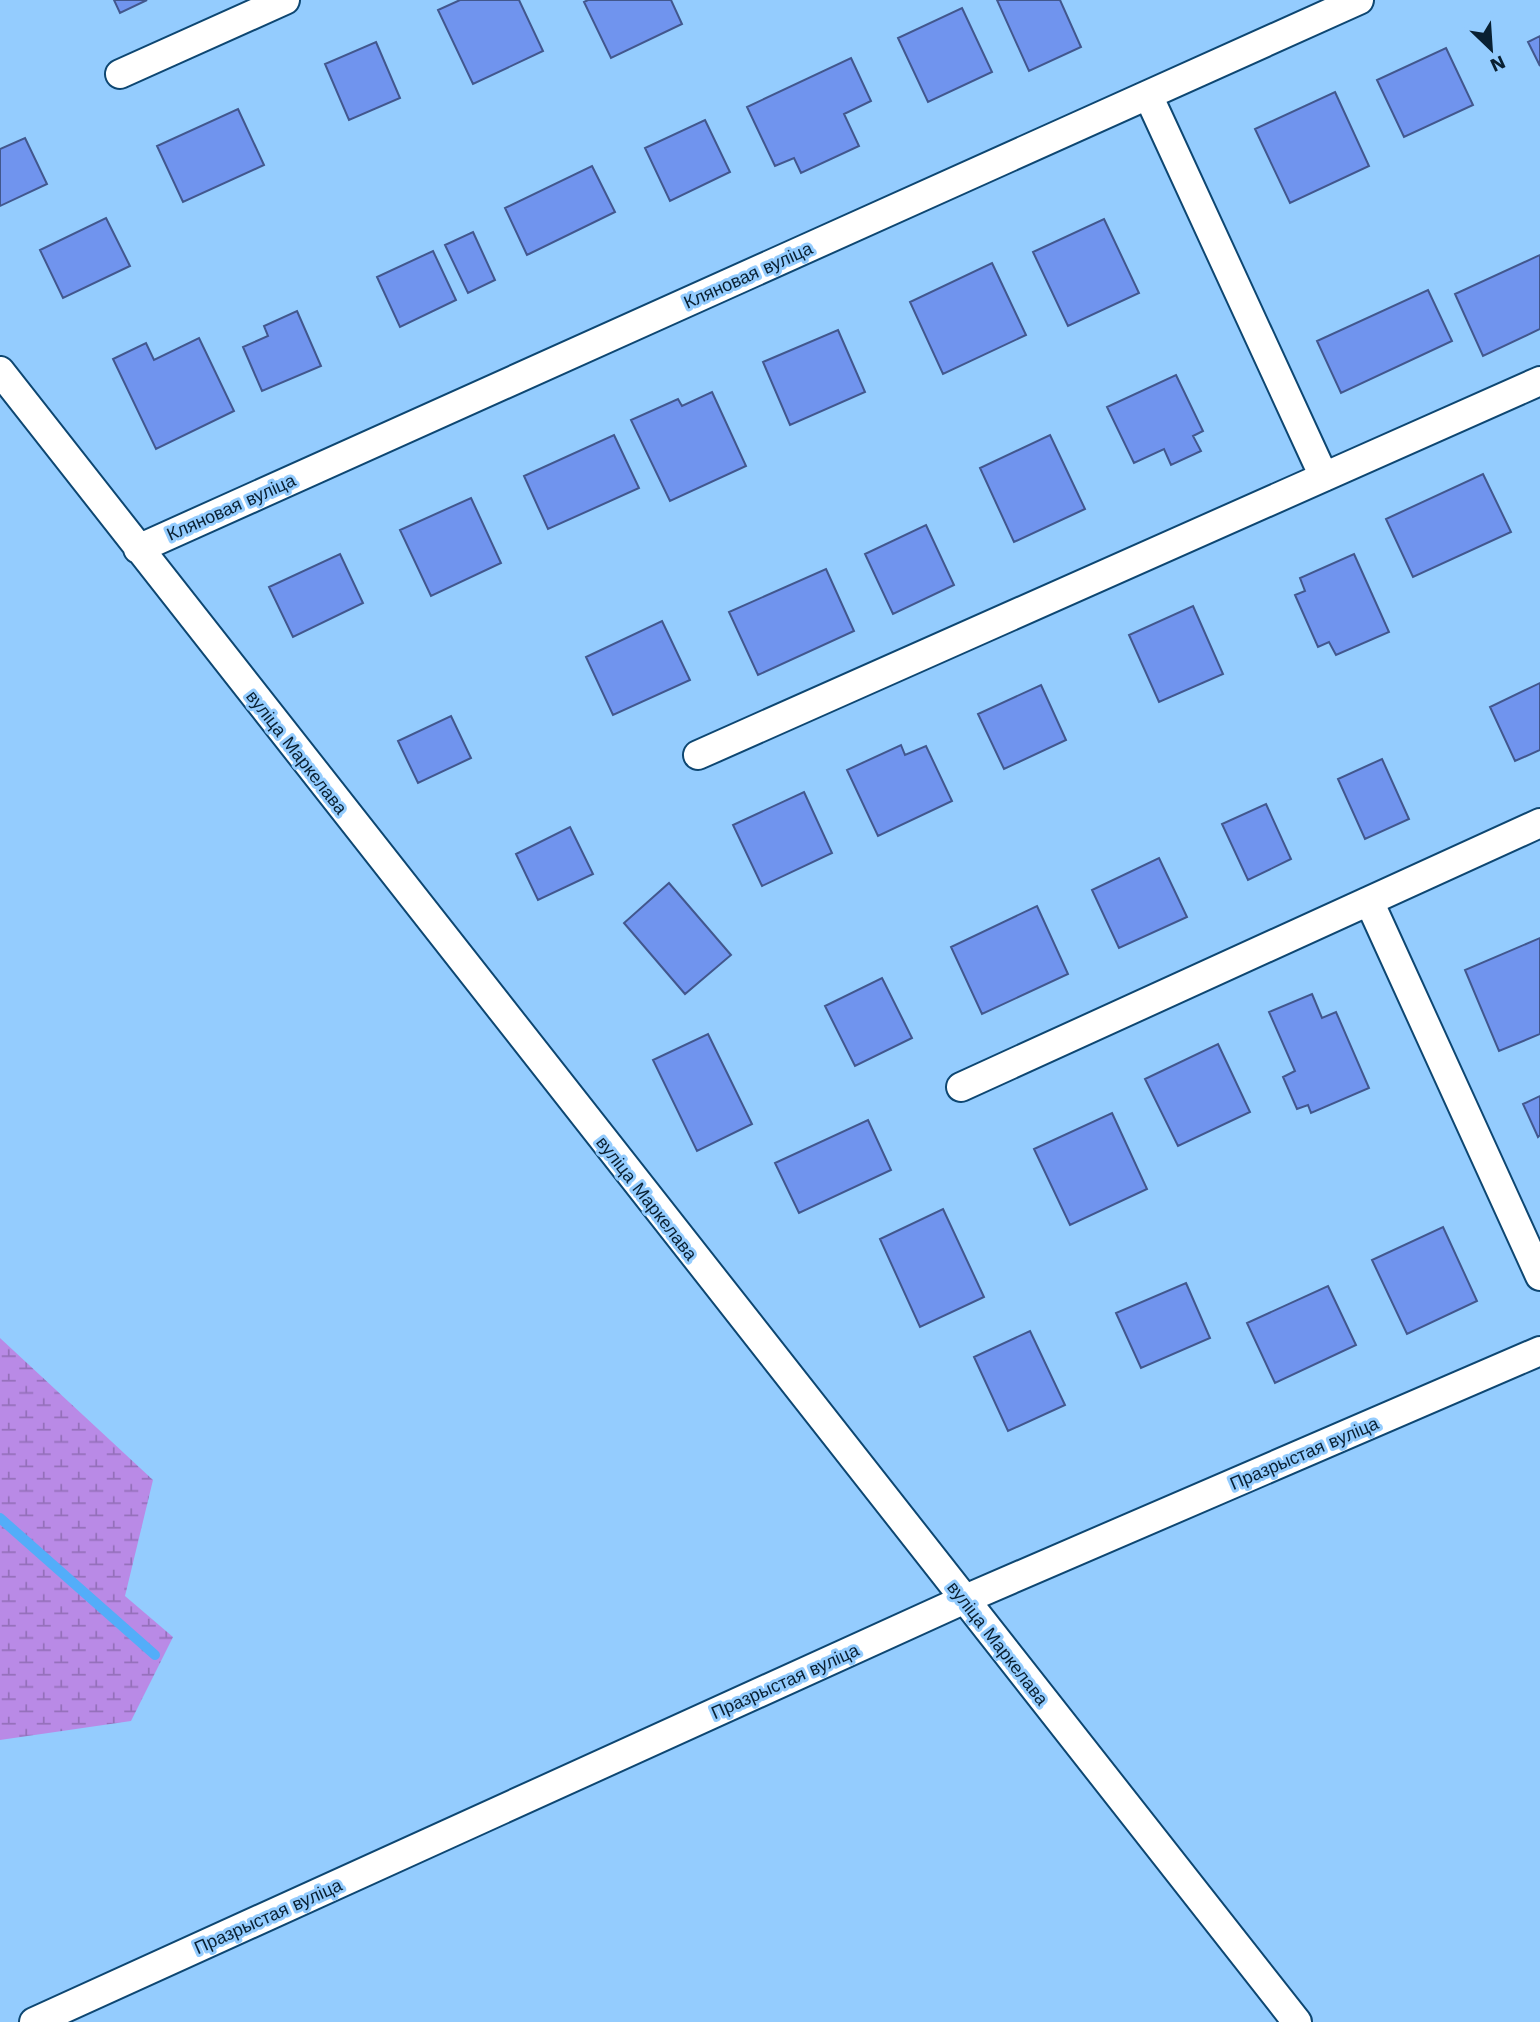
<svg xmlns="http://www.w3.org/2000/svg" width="1540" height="2022" viewBox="0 0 1540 2022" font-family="'Work Sans',sans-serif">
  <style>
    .wetland { fill: url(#wetland-marsh) }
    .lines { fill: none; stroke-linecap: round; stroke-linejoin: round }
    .stream { stroke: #53adf9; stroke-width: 10 }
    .building { fill: #7094ee; stroke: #42578d; stroke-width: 2 }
    .street-casing { stroke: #0e4772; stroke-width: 32 }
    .street { stroke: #fff; stroke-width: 28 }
    .labels { text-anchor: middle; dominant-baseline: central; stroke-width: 6; stroke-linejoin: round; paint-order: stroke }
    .street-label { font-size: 18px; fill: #092032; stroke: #94ccfe }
  </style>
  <defs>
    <pattern id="wetland-marsh" width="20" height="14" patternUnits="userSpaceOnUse" patternTransform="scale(1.75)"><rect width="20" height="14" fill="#b98ae6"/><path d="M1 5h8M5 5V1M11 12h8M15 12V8" fill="none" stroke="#9570bb"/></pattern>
  </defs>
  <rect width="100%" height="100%" fill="#94ccfe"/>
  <path class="wetland" d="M0,1338l153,142 -28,116 48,41 -42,84 -131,19z"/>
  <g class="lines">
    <path class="stream" d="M0,1518l155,137"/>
  </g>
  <path class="building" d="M114,0h33l-27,13z
    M460,0h59l24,51 -70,33 -35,-74z
    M588,0h83l11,24 -71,34 -27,-56z
    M997,0h63l21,47 -52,24z
    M962,8l30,64 -64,30 -30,-64z
    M1540,36v30l-12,-24z
    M376,42l24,56 -51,22 -24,-56z
    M1446,48l27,57 -69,32 -27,-57z
    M851,58l20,43 -27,13 15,32 -58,27 -7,-15 -19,8 -28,-59z
    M1335,92l34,74 -79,37 -35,-74z
    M238,109l26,56 -81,37 -26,-56z
    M705,120l25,52 -60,29 -25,-53z
    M25,138l22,46 -47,22v-57z
    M592,166l23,46 -88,43 -22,-47z
    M106,218l24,48 -67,32 -23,-48z
    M1104,219l35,74 -71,33 -35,-74z
    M473,232l22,48 -27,13 -23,-48z
    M433,251l23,49 -56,27 -23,-50z
    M1540,255v74l-57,27 -28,-62z
    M992,263l34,72 -83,39 -33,-72z
    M1428,290l24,51 -111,52 -24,-52z
    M297,311l24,55 -59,25 -19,-44 25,-11 -4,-10z
    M838,330l27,62 -75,33 -27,-63z
    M199,338l35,73 -78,38 -43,-90 33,-16 8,17z
    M1176,375l27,56 -10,5 8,15 -30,14 -7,-16 -30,14 -27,-56z
    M712,392l34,74 -76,35 -39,-81 47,-21 4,7z
    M614,435l25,53 -91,41 -24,-53z
    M1050,435l35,74 -71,33 -34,-74z
    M1483,474l28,58 -98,45 -27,-58z
    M471,498l30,65 -70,33 -31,-66z
    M926,525l28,60 -61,29 -28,-60z
    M340,554l23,49 -70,34 -24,-50z
    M1354,554l35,78 -53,23 -7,-13 -11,5 -23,-52 10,-4 -5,-13z
    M826,569l28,62 -96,44 -29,-63z
    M1193,606l30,68 -64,28 -30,-67z
    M662,621l28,59 -77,35 -27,-58z
    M1540,683v67l-25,11 -25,-54z
    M1041,685l25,55 -62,29 -26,-55z
    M451,716l20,42 -53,25 -20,-42z
    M901,745l4,10 21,-9 26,55 -74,35 -31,-66z
    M1382,759l27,60 -44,20 -27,-60z
    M804,792l28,61 -70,33 -29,-61z
    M1266,804l25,55 -43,21 -26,-56z
    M570,827l23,47 -55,26 -22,-46z
    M1159,858l28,59 -68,31 -27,-58z
    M669,883l62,72 -46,39 -61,-71z
    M1037,906l31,68 -86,40 -31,-67z
    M1540,938v96l-41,17 -34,-81z
    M882,978l30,60 -57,28 -30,-60z
    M1312,994l10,24 14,-6 33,76 -58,25 -3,-8 -11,4 -14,-32 12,-6 -26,-59z
    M708,1034l44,90 -55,27 -44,-91z
    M1218,1044l32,68 -72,34 -33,-67z
    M1540,1096v39l-2,2 -15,-33z
    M1112,1113l35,76 -77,36 -36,-76z
    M868,1120l23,50 -92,43 -24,-50z
    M943,1209l41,88 -64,30 -40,-88z
    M1443,1227l34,74 -70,33 -35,-74z
    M1186,1283l24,55 -69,30 -25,-55z
    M1328,1286l28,59 -81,38 -28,-60z
    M1030,1331l35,74 -57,26 -34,-74z"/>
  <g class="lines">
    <defs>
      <path id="street" d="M120,74l165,-74
        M1148,95l176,382
        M0,371l1297,1651
        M138,549l1221,-549
        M698,755l842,-374
        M1369,901l171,375
        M961,1087l579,-264
        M34,2022l929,-422 577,-249"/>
    </defs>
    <use href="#street" class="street-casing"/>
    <use href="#street" class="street"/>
  </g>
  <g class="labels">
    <g class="street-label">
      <text transform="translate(748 275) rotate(-24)">Кляновая вуліца</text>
      <text transform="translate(231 507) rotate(-24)">Кляновая вуліца</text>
      <text transform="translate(297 752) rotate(52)">вуліца Маркелава</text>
      <text transform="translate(647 1198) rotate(52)">вуліца Маркелава</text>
      <text transform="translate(1304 1453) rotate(-23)">Празрыстая вуліца</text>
      <text transform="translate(998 1643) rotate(52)">вуліца Маркелава</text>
      <text transform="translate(785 1681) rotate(-24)">Празрыстая вуліца</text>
      <text transform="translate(268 1916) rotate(-24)">Празрыстая вуліца</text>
    </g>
  </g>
  <g transform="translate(1491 49) rotate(155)" stroke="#94ccfe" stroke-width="5" paint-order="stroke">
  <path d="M0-5L12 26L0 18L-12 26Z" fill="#092032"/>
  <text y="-10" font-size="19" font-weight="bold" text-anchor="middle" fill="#092032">N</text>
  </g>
</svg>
